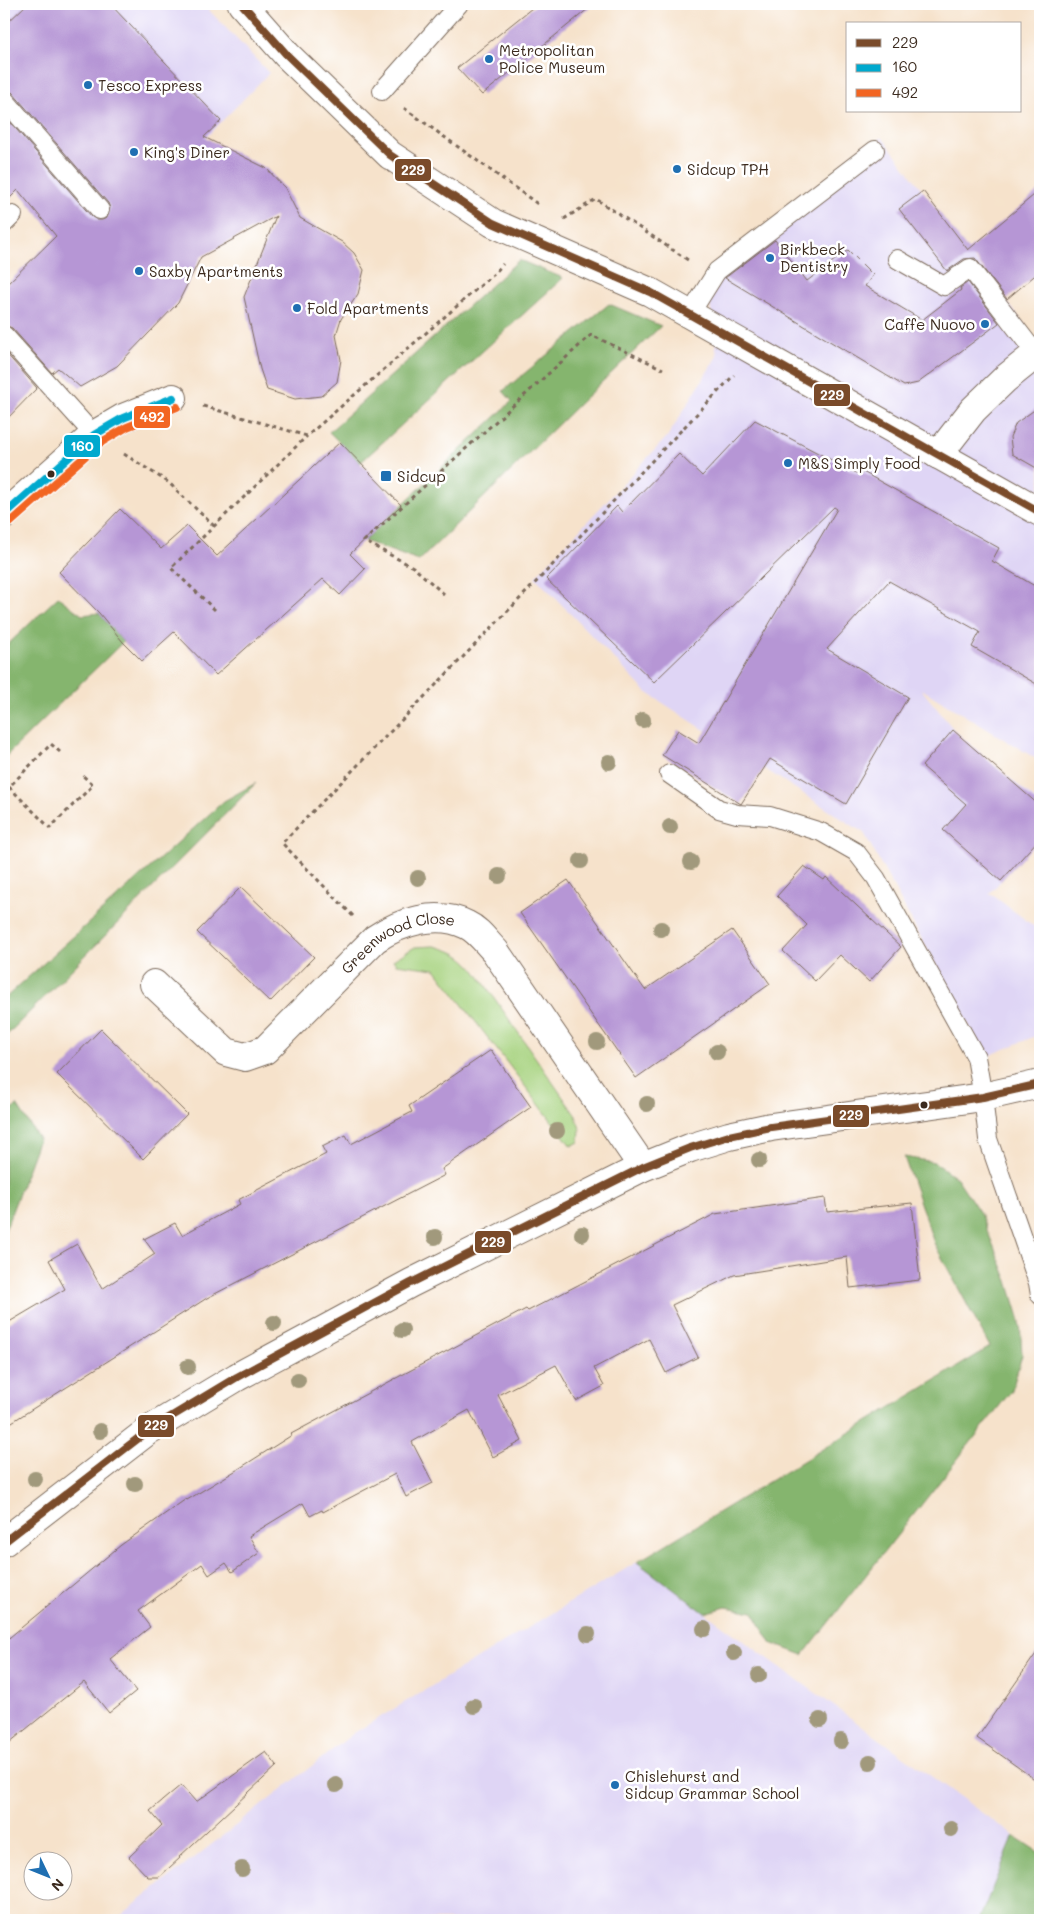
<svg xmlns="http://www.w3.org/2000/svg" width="1044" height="1924" viewBox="0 0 1044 1924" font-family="Mali,sans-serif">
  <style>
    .built { fill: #dfd5f5 }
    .green { fill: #a7d380; stroke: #717e4f }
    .forest { fill: #85b56e; stroke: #607046 }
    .building { fill: #b696d5 }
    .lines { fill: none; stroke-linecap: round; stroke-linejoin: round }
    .lane-casing { stroke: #7c6a5b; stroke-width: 20 }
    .street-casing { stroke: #7c6a5b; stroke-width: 30 }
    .primary-casing { stroke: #7c6a5b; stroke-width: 30 }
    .path { stroke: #7c6a5b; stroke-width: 3; stroke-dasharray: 4 4; stroke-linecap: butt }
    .lane { stroke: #fff; stroke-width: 18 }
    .street { stroke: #fff; stroke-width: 28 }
    .primary { stroke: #fff; stroke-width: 28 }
    .bus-1-casing { stroke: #fff; stroke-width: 11 }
    .bus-2-casing { stroke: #fff; stroke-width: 11 }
    .bus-3-casing { stroke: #fff; stroke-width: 11 }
    .bus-1 { stroke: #7a4b2a; stroke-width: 8 }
    .bus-2 { stroke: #00a9ce; stroke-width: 8 }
    .bus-3 { stroke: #f26522; stroke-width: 8 }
    .tree { fill: #a1997c }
    .poi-dot { fill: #1f6fb2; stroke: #fff; stroke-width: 2 }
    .bus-dot { fill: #3b2a1e; stroke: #fff; stroke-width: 2 }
    .labels { text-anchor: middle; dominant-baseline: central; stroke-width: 5; stroke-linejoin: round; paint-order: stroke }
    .poi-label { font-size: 15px; fill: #3b2a1e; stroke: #fff; text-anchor: start }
    .street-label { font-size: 15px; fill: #3b2a1e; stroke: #fff }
    .line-badge { stroke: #fff; stroke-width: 2 }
    .badge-label { font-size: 14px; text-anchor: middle; font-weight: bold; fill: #fff }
  </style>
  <rect width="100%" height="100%" fill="#fff"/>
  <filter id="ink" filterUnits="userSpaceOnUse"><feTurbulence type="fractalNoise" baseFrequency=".02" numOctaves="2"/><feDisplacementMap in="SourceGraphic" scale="10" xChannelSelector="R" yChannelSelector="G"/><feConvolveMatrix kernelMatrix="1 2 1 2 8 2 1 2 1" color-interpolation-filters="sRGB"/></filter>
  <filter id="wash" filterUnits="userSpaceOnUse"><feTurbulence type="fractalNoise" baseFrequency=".0096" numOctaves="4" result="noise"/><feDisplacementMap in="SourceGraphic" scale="20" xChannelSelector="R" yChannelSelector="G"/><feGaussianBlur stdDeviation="1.12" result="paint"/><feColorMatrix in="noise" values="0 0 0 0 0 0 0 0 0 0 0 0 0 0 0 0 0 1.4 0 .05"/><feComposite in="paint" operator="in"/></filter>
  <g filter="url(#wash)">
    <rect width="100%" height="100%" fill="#f6e2cb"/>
    <path class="built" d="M4,4h199l66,69 -187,191 -78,-90z
      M882,137l158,208v416l-119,-72 34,42 85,73v34l-50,55 50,38v103l-54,23 -122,-224 -218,-141 -111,-115 133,-141 49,-80 -11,-84z
      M637,1562l68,51 309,223 -35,84h-864l239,-187z"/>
    <path class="green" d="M434,946c21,5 30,10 43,27l99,143 4,13 -1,13 -8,4 -136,-177 -39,-5 -3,-4 22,-13z"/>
    <path class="forest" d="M519,260l44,18 -203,185 -31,-31z
      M609,304l52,22 -78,74 -164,161 -55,-20 148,-140 -9,-10z
      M58,597l24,18 17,-2 24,29 -119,116v-110z
      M256,783l-252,255v-39l220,-198z
      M17,1105l22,34 -35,94v-115z
      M904,1157l30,5 23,16 23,35 28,68 12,40 2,34 -10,35 -209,265 -32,-12 -18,-31 -27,-5 -21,6 -68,-51 353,-215 -56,-104z
      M1014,1836l26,17v67h-61z"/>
    <g id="blocks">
      <path class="building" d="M27,4h83l111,117 -17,16 62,31 19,20 15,30 42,24 12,11 10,17 -6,24 -17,25 -5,16 5,25 -4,22 -16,14 -26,3 -28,-9 -7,-21 -16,-72 32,-81 -75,41 -23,46 -61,63 -37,21 -22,-19 -6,5 -40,-45 -8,-3v-38l52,-51 -38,-46 -14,14v-89l88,102 5,3h5l5,-2 3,-10 -2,-5 -96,-111 -8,-3v-63z
        M537,4h57l-112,91 -25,-27z
        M1040,190v81l-33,28 -32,-41 -11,1 -17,12 -48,-62 24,-18 45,59z
        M775,240l32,41 41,-31 25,25 -8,11 57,34 39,-30 -1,-2 8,-6 31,41 -81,60 -14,3 -179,-108z
        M4,351l33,37 -33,34z
        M1040,406v64l-28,-16 -2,-17 6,-14z
        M755,420l105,55 3,-3 136,76 -7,13 48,28v97l-68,-39 8,-15 -91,-51 -62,68 81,48 -62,107 -76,-45 -29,45 -79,-49 16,-25 21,13 138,-234 -3,-2 -180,175 -108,-103 71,-73 5,6 57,-58 23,22z
        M340,442l61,63 -51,49 15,15 -25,26 -17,-16 -107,96 -42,-43 -32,29 -19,-19 -24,-29 -40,-41 61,-63 41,40 26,-23 30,30z
        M953,730l87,76v32l-39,43 -58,-51 23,-26 -44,-38z
        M804,866l20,14 2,-3 75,70 -32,35 -29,-27 -25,26 -32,-30 24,-26 -30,-29z
        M568,880l77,110 87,-60 38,54 -134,94 -116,-165z
        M241,887l73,70 -44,45 -73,-70z
        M101,1029l86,85 -44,45 -86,-85z
        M491,1050l40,57 -89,62 3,6 -238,123 -203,129v-102l61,-36 -16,-29 28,-16 25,45 53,-35 -11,-15 31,-16 7,12 58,-31 -2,-4 88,-46 -4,-7 24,-12 5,9 61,-32 -3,-6z
        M825,1198l2,14 85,-9 8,77 -70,8 -3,-31 -113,18 -62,30 26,52 -32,16 -17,-34 -55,29 10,18 -28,15 -20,-36 -58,30 24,46 -29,16 -24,-47 -57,32 21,41 -27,14 -11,-23 -72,38 -1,-2 -12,6 -7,-13 -54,33 10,17 -27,19 -6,-9 -17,12 -7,-11 -64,47 12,16 -40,32 26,32 -27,22 -25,-31 -80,65v-105l117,-97 65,-46 1,1 53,-32 52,-33 -1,-1 235,-125 2,2 187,-97z
        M1040,1648v135l-63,-45z
        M266,1752l11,14 -98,91 1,1 -21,19h-11l-19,-20 33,-32 -12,-14 31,-26 15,17z"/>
    </g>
  </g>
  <g filter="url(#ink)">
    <use href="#blocks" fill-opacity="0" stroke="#7c6a5b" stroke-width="1"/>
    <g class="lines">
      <defs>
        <path id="lane" d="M382,91l77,-87
          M4,99l96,111
          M4,224l9,-9
          M897,259l47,27 26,-18 66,86
          M690,314l27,-43 158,-121
          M4,335l90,100
          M669,774l50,35 18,5 33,2 51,16 35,20 20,26 100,179 7,40 5,42 50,144 2,12"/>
        <g id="street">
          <path d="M938,455l35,-45 32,-31 35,-28"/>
          <path d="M4,515l90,-80 29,-17 50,-20"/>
          <path id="s1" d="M154,984l72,68 19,5 20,-7 110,-111c25,-17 62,-29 92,-14 11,5 19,17 28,26l148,216"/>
        </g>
        <path id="primary" d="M242,4l45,51 103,100 103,68 157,69 390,220
          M4,1542l145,-112 88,-53 174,-94 232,-116 47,-19 39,-12 42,-9 212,-30 57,-13"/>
      </defs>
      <use href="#lane" class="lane-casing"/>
      <use href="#street" class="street-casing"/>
      <use href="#primary" class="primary-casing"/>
      <path class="path" d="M404,108l135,97
        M564,219l32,-20 95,63
        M203,406l104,30 187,-162 9,-10
        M124,454l44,28 46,44
        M444,594l-31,-27 -49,-26 227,-206 72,34
        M215,610l-44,-42 136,-132
        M60,752l-9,-8 -42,43 41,41 43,-43 -12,-11
        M353,916l-71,-73 258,-265 194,-203"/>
      <use href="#lane" class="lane"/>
      <use href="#street" class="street"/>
      <use href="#primary" class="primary"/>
      <defs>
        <path id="bus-1" d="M242,4l45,51 103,100 103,68 157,69 390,220
          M4,1542l145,-112 88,-53 174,-94 232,-116 47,-19 39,-12 42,-9 212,-30 57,-13"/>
        <path id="bus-2" d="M4,515l90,-80 29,-17 50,-20"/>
        <path id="bus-3" d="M11,522l89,-79 27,-16 50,-20"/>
      </defs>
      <use href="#bus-1" class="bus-1-casing"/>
      <use href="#bus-2" class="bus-2-casing"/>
      <use href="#bus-3" class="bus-3-casing"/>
      <use href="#bus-1" class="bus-1"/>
      <use href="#bus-2" class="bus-2"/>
      <use href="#bus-3" class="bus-3"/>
    </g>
    <g class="tree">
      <circle cx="643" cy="720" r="8"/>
      <circle cx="609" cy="762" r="8"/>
      <circle cx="670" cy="827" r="8"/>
      <circle cx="581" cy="861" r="8"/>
      <circle cx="691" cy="862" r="8"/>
      <circle cx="499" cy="876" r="8"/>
      <circle cx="418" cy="878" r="8"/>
      <circle cx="661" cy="929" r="8"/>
      <circle cx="597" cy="1042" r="8"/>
      <circle cx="717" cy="1052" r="8"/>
      <circle cx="647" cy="1104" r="8"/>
      <circle cx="557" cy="1131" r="8"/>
      <circle cx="759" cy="1160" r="8"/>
      <circle cx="582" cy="1234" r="8"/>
      <circle cx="435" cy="1237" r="8"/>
      <circle cx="274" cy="1323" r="8"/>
      <circle cx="402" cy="1330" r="8"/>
      <circle cx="188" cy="1367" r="8"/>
      <circle cx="298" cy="1380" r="8"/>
      <circle cx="100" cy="1431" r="8"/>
      <circle cx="35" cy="1479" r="8"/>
      <circle cx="135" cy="1484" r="8"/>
      <circle cx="704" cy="1629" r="8"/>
      <circle cx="588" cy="1634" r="8"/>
      <circle cx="734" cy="1653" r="8"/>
      <circle cx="759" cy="1675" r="8"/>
      <circle cx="474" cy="1706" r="8"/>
      <circle cx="820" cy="1720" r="8"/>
      <circle cx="841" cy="1741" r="8"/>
      <circle cx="870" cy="1762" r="8"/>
      <circle cx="336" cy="1785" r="8"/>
      <circle cx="951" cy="1829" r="8"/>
      <circle cx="242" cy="1869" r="8"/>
    </g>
  </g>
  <g class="poi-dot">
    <circle cx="489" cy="59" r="5"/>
    <circle cx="88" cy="85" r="5"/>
    <circle cx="134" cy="152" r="5"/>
    <circle cx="677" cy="169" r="5"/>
    <circle cx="770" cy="258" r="5"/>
    <circle cx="139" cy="271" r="5"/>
    <circle cx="297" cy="308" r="5"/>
    <circle cx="985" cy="324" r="5"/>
    <circle cx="788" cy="463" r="5"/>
    <rect x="380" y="470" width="12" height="12" rx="2.5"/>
    <circle cx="615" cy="1785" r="5"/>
  </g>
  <g class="bus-dot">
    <circle cx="51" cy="474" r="4.5"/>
    <circle cx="924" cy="1105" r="4.5"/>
  </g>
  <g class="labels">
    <g class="poi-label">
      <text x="499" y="50">Metropolitan<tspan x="499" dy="17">Police Museum</tspan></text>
      <text x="98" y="85">Tesco Express</text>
      <text x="144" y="152">King's Diner</text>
      <text x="687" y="169">Sidcup TPH</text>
      <text x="780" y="249">Birkbeck<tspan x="780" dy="17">Dentistry</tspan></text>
      <text x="149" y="271">Saxby Apartments</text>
      <text x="307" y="308">Fold Apartments</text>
      <text x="975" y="324" text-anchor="end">Caffe Nuovo</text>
      <text x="798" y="463">M&amp;S Simply Food</text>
      <text x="397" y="476">Sidcup</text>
      <text x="625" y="1776">Chislehurst and<tspan x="625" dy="17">Sidcup Grammar School</tspan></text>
    </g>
    <g class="street-label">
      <text stroke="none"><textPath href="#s1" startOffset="316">Greenwood Close</textPath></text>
    </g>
  </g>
  <g class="line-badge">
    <rect x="394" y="158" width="38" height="24" rx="5" fill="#7a4b2a"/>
    <rect x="813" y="383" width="38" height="24" rx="5" fill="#7a4b2a"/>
    <rect x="133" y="405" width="38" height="24" rx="5" fill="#f26522"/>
    <rect x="63" y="434" width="38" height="24" rx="5" fill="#00a9ce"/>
    <rect x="832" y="1104" width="38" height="24" rx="5" fill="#7a4b2a"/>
    <rect x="474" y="1230" width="38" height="24" rx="5" fill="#7a4b2a"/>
    <rect x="137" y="1414" width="38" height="24" rx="5" fill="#7a4b2a"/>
  </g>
  <g class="badge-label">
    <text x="413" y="175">229</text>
    <text x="832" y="400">229</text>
    <text x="152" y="422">492</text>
    <text x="82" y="451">160</text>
    <text x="851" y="1120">229</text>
    <text x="493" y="1247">229</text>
    <text x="156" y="1430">229</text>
  </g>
  <rect width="1044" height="1924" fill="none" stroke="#fff" stroke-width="20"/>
  <rect x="846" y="22" width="175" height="90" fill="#ffffff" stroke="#b1aaa5"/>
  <rect x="856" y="39" width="25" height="8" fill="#7a4b2a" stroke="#b1aaa5"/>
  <text x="892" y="48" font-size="15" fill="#3b2a1e">229</text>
  <rect x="856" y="64" width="25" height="8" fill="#00a9ce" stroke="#b1aaa5"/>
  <text x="892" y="72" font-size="15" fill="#3b2a1e">160</text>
  <rect x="856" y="89" width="25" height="8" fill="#f26522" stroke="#b1aaa5"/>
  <text x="892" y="98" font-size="15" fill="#3b2a1e">492</text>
  <g transform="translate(48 1876) rotate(133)"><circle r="24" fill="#ffffff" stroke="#b1aaa5"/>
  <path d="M0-4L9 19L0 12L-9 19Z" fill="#1f6fb2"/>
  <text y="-8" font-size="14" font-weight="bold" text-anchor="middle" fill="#3b2a1e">N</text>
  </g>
</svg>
